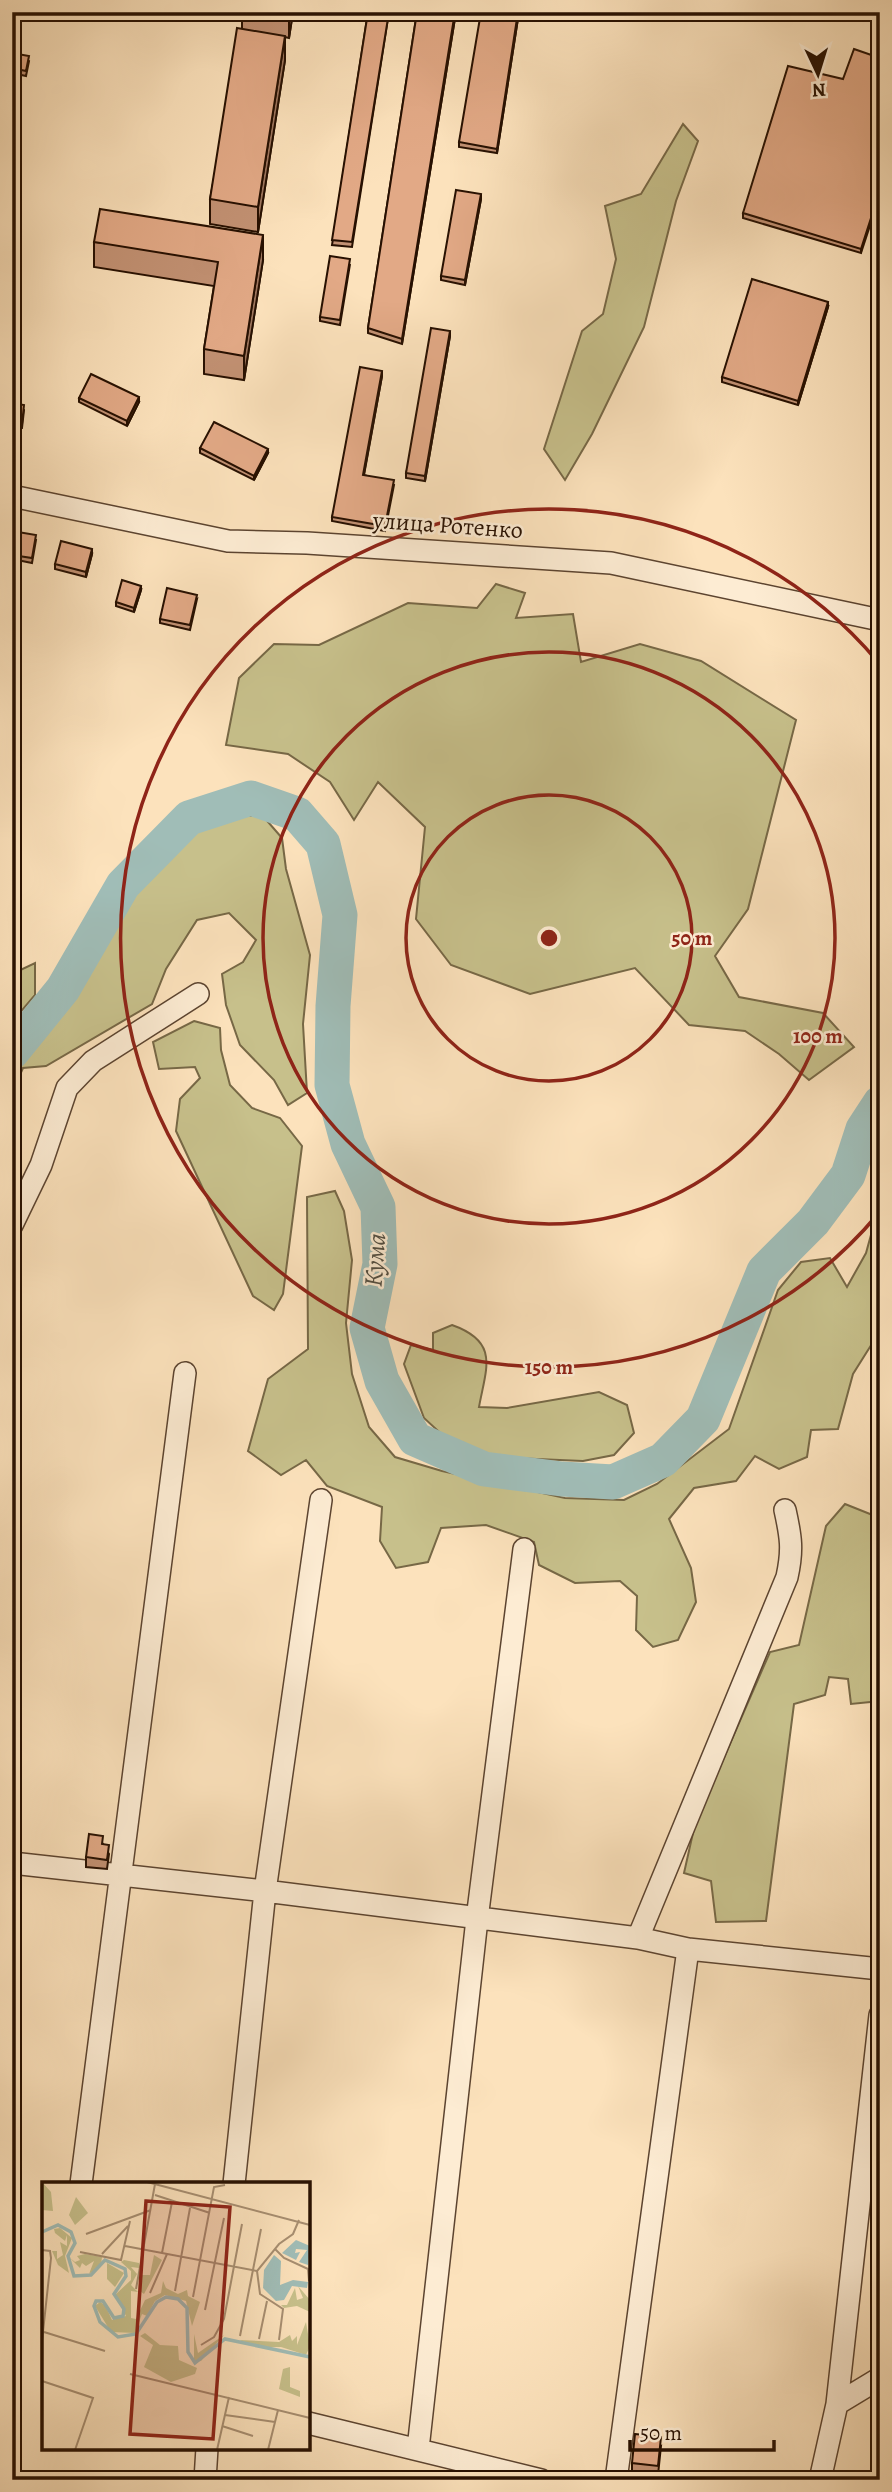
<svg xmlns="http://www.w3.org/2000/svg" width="892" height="2492" viewBox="0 0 892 2492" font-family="Alegreya,serif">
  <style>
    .green { fill: #c7c08b; stroke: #776846; stroke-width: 2 }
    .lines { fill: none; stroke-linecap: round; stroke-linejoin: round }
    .river { stroke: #a0bdb7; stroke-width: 35 }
    .minor-casing { stroke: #5c4430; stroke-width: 24 }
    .minor { stroke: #fdecd3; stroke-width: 21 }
    .wall { fill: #c29173; stroke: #271001; stroke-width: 2 }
    .shaded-wall { fill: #9e765e; stroke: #271001; stroke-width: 2 }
    .building { fill: #e2a986; stroke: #271001; stroke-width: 2 }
    .ring { fill: none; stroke: #8f2418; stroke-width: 3.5 }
    .labels { text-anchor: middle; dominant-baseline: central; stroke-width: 5; stroke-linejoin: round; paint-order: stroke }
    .street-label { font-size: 24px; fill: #271001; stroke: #fdecd3 }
    .water-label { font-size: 26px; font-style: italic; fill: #514d41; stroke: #fdecd3 }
    .inset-river { fill: none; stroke: #a0bdb7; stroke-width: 3.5 }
    .inset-road { fill: none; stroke: #a78e71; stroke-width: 2 }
    .view { fill: #8f2418; fill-opacity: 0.15; stroke: #8f2418; stroke-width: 3.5 }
    .inset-edge { fill: none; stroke: #271001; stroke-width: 3.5 }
    .centre { fill: #8f2418; stroke: #fdecd3; stroke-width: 3.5 }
    .ring-label { font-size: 21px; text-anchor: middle; font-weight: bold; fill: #8f2418; stroke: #fdecd3; stroke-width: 5; stroke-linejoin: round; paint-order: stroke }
  </style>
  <rect width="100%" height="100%" fill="#fce2bc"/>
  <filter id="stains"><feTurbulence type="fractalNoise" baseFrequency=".00286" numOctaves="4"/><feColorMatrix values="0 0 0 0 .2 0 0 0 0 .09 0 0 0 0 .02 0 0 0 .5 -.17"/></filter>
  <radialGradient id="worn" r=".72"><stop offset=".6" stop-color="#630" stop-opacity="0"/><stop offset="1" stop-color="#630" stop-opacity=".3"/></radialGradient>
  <path class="green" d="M683,124l15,17 -22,60 -32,126 -52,107 -27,46 -21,-31 38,-118 21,-17 13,-55 -11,-53 36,-12z
    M496,584l29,9 -9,25 57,-4 8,48 59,-18 61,17 95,59 -48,189 -33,47 24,41 84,16 31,34 -45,33 -30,-26 -34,-23 -56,-6 -54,-57 -105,26 -79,-29 -35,-46 9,-92 -47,-45 -24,38 -24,-38 -42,-28 -62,-9 13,-67 35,-34 45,1 89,-42 69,5z
    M262,815l20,23 4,31 24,86 -7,69 4,69 -19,12 -14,-25 -34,-35 -14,-40 -4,-31 21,-12 13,-22 -27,-27 -32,7 -31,49 -14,35 -106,62 -23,2 -11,25v-33l8,-4 34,-42 72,-122 64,-65 36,-10z
    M35,963v32l-23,27v-48z
    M194,1021l26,7 1,22 9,35 22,23 28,10 22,28 -19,148 -9,16 -21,-14 -77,-165 4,-32 20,-21 -5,-11 -36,2 -6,-27z
    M335,1191l9,20 8,49 -6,63 6,51 17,53 26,30 47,14 123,27 59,2 33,-16 72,-55 49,-139 23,-28 29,-4 17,29 19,-34 14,-51v129l-27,43 -15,55 -27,1 -4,27 -28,12 -24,-13 -19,25 -42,7 -25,31 22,49 5,34 -18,38 -25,7 -17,-17 1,-34 -17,-15 -45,2 -36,-18 -5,-23 -48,-17 -45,3 -13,34 -32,6 -16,-27 2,-34 -55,-21 -21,-26 -25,15 -33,-24 20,-72 40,-30 -1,-152z
    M452,1325c48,17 34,43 27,82l28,1 92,-16 28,13 7,28 -20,22 -31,6 -92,-4 -41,-15 -26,-24 -20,-54 7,-19 22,5v-17z
    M845,1504l35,14v183l-29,3 -3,-25 -19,-2 -4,18 -31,9 -28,217 -50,1 -5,-41 -27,-8 11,-49 75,-172 29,-7 27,-119z"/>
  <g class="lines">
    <path class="river" d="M12,1052l51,-63 60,-104 66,-67 62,-20 46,16 26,30 17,71 -7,91 -1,79 16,59 30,63 2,57 -13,64 15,53 33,58 69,30 78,10 51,3 50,-22 40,-41 61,-148 49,-49 35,-47 15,-46 17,-26"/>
    <defs>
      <path id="minor" d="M12,496l216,45 79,2 304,20 269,57
        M12,1225l29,-60 26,-77 26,-27 105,-67
        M12,1863l253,28 373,47 50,11 192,20
        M638,1938l149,-361c6,-27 4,-40 -2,-67
        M81,2184l104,-811
        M234,2184l31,-293 56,-391
        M837,2404l43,-26
        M308,2423l233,57
        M418,2449l59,-530 47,-370
        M205,2480l2,-32
        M616,2480l72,-531
        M820,2480l17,-76 43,-389"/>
    </defs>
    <use href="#minor" class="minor-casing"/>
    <use href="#minor" class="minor"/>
  </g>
  <path class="wall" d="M242,12h51l-4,26 -4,-1v23l-27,172 -48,-8v-25l32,-170z
    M368,12h21l-37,235 -20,-2z
    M417,12h39l-54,332 -34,-11v-5z
    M519,12l-22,141 -38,-6v-5z
    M12,53l17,8 -3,15 -14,-3z
    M880,58l-19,195 -118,-35v-5l100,-134z
    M481,199l-16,86 -24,-5v-4z
    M94,242l169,18 -19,120 -40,-6v-25l10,-63 -120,-19z
    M350,264l-10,61 -20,-4v-4z
    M828,307l-30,98 -76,-23v-5z
    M450,336l-25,145 -19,-3v-5z
    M382,376l-18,99 30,10 -9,46 -53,-10v-4z
    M79,398l60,4 -12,24 -48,-24z
    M12,403l12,7 -2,18 -10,-1z
    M200,448l68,5 -14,27 -54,-27z
    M12,531l24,9 -4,23 -20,-4z
    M92,554l-6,23 -31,-8v-5z
    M141,590l-7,22 -18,-6v-4z
    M197,599l-7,31 -30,-7v-4z
    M103,1844l6,10 -2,15 -21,-2v-10z
    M661,2446l-3,29 -26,-3v-9z"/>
  <path class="shaded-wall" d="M289,12h4l-4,26z
    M455,12h1l-54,332v-5z
    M518,12h1l-22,141v-4z
    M285,36v24l-27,172v-25z
    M880,190v5l-19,58v-4z
    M481,194v5l-16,86v-5z
    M263,235v25l-19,120v-24z
    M828,302v5l-30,98v-4z
    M450,331v5l-25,145v-5z
    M382,371v5l-19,103v-4z
    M139,397v5l-12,24v-5z
    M268,449v4l-14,27v-4z
    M92,549v5l-6,23v-5z
    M141,586v4l-7,22v-4z"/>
  <path class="building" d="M368,12h21l-37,230 -20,-2z
    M417,12h38l-53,327 -34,-11z
    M481,12h37l-21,137 -38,-7z
    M237,28l48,8 -27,171 -48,-8z
    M854,49l26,9v132l-19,59 -118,-36 45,-147 55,13z
    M12,53l17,3 -3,15 -14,-3z
    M456,190l25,4 -16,86 -24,-4z
    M100,209l163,26 -19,121 -40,-7 14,-87 -124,-20z
    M330,256l20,3 -10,61 -20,-3z
    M752,279l76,23 -30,99 -76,-24z
    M431,328l19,3 -25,145 -19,-3z
    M360,367l22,4 -19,104 31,5 -9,46 -53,-9z
    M91,374l48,23 -12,24 -48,-23z
    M12,403l12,2 -2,19 -10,-2z
    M214,422l54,27 -14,27 -54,-28z
    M12,531l24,4 -4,23 -20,-3z
    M61,541l31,8 -6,23 -31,-8z
    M122,580l19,6 -7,22 -18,-6z
    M167,588l30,7 -7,30 -30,-6z
    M89,1834l14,2 -1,8 7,1 -2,15 -21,-3z
    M635,2434l26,3 -3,29 -26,-3z"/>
  <g class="ring">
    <circle cx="549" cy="938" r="143"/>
    <circle cx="549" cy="938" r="286"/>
    <path d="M878 1214A429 429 0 1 1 878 662"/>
  </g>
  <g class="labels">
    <g class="street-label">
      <text transform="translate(448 525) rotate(4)">улица Ротенко</text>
    </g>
    <g class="water-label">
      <text transform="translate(375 1260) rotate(-86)">Кума</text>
    </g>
  </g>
  <g transform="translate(42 2182)">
    <rect width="268" height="268" fill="#fce2bc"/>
    <path d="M0,0l9,10 2,19 -11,-1zM34,15l12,16 -13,12 -6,-10zM18,46l12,10 -7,18 4,17 -11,-8 -6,-14h5v8l6,-4 -3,-13 7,4v-11l-2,6 -10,-8 -1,-4zM43,72l17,3 -1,9 -12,8 5,-13 -8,5 -4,-3 -2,5 -10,-10 5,4 5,-2 -3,-4zM112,73l8,5 -18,34 -4,-3 1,-16h9zM82,78l15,3v5l-8,-1 6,7 -6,11 7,7 -7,-1v27l5,1 9,-19 16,-7 2,-12 3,7 12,6 9,-4 1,6 12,6 -8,24 -6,-25 -21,-6 -10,6 -8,15 -5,-2 -7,19 -24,-1 -16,-26 5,-4 5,3 7,15 14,-4 -11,-21 16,-15v-9l-10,-9zM65,81l17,10 -9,14 -8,-8zM256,104l12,14v12l-13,-6 -13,2 -3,-3h6l8,-17 2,12 6,-2zM264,140l4,24 -4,9 -25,-8h-23l-19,-7 40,2 11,-7 2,6 5,-5v9zM103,151l15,12 18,1 1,14 18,8 -2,6 -24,8 -27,-15 9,-22 -13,-9zM152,152l4,19 26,-18 -23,26 -7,1zM248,185v20l10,4v6l-21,-8 4,-20z" fill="#c7c08b"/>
    <path d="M254,58l14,6 -2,19 -9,-3 8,-12 -11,-1 -1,4 5,-1 -4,8 -14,-7zM232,73l7,6 -1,24 13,-5 15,2 -1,6 -15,-2 -8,14 -8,1 -13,-13 1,-18z" fill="#a0bdb7"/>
    <path class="inset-river" d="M0,50l16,-7 13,7 4,11 -7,13 6,20 17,-1 14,-15 20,9 1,7 -12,18 10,15 -1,7 -9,2 -11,-17h-7l-2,5 6,16 18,15 18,-3 21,-32 9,-5 12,2 9,9 1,44 7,11 30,-24 85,18"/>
    <path class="inset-road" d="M105,0l163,43M113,13l55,18M44,52l65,-24M83,64l132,25M233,67l9,9 24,11 1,12M0,68l8,1 1,7 -9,83M38,70l41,8 9,-39M120,71l10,-51M60,72l26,-28M94,107l19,-105M133,109l15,-83M108,111l17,-39M151,115l21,-110 11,-2M163,128l19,-92M2,150l61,19M198,154l21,-107M217,157l8,-38M237,158l4,-31 -23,-15 -3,-23 22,-27 14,-10 6,-14M159,163l13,-8 10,-18 18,-95M88,192l180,44M0,199l51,17 -18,52M183,233l50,7M180,244l31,10M175,268l12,-53M226,268l10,-40"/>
    <path class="view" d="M104,19l84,6 -17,232 -83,-5z"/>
    <rect width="268" height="268" class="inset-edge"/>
  </g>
  <circle cx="549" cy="938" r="10" class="centre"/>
  <g class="ring-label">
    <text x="692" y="945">50 m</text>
    <text x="818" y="1043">100 m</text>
    <text x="549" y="1374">150 m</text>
  </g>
  <rect width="892" height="2492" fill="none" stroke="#fce2bc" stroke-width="42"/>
  <rect x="14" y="14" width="864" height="2464" fill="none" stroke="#271001" stroke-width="3.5"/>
  <rect x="21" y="21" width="850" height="2450" fill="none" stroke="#271001" stroke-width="2"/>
  <g transform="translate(818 74) rotate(176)" stroke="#fdecd3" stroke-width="5" paint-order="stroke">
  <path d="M0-5L12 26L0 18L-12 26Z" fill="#271001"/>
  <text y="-10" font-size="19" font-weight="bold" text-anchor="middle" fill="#271001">N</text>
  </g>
  <path d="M630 2440v10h144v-10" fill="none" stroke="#271001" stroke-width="3.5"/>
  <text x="640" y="2440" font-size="21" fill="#271001" stroke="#fdecd3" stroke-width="5" paint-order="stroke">50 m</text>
  <rect width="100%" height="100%" filter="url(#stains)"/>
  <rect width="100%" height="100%" fill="url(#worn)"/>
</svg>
